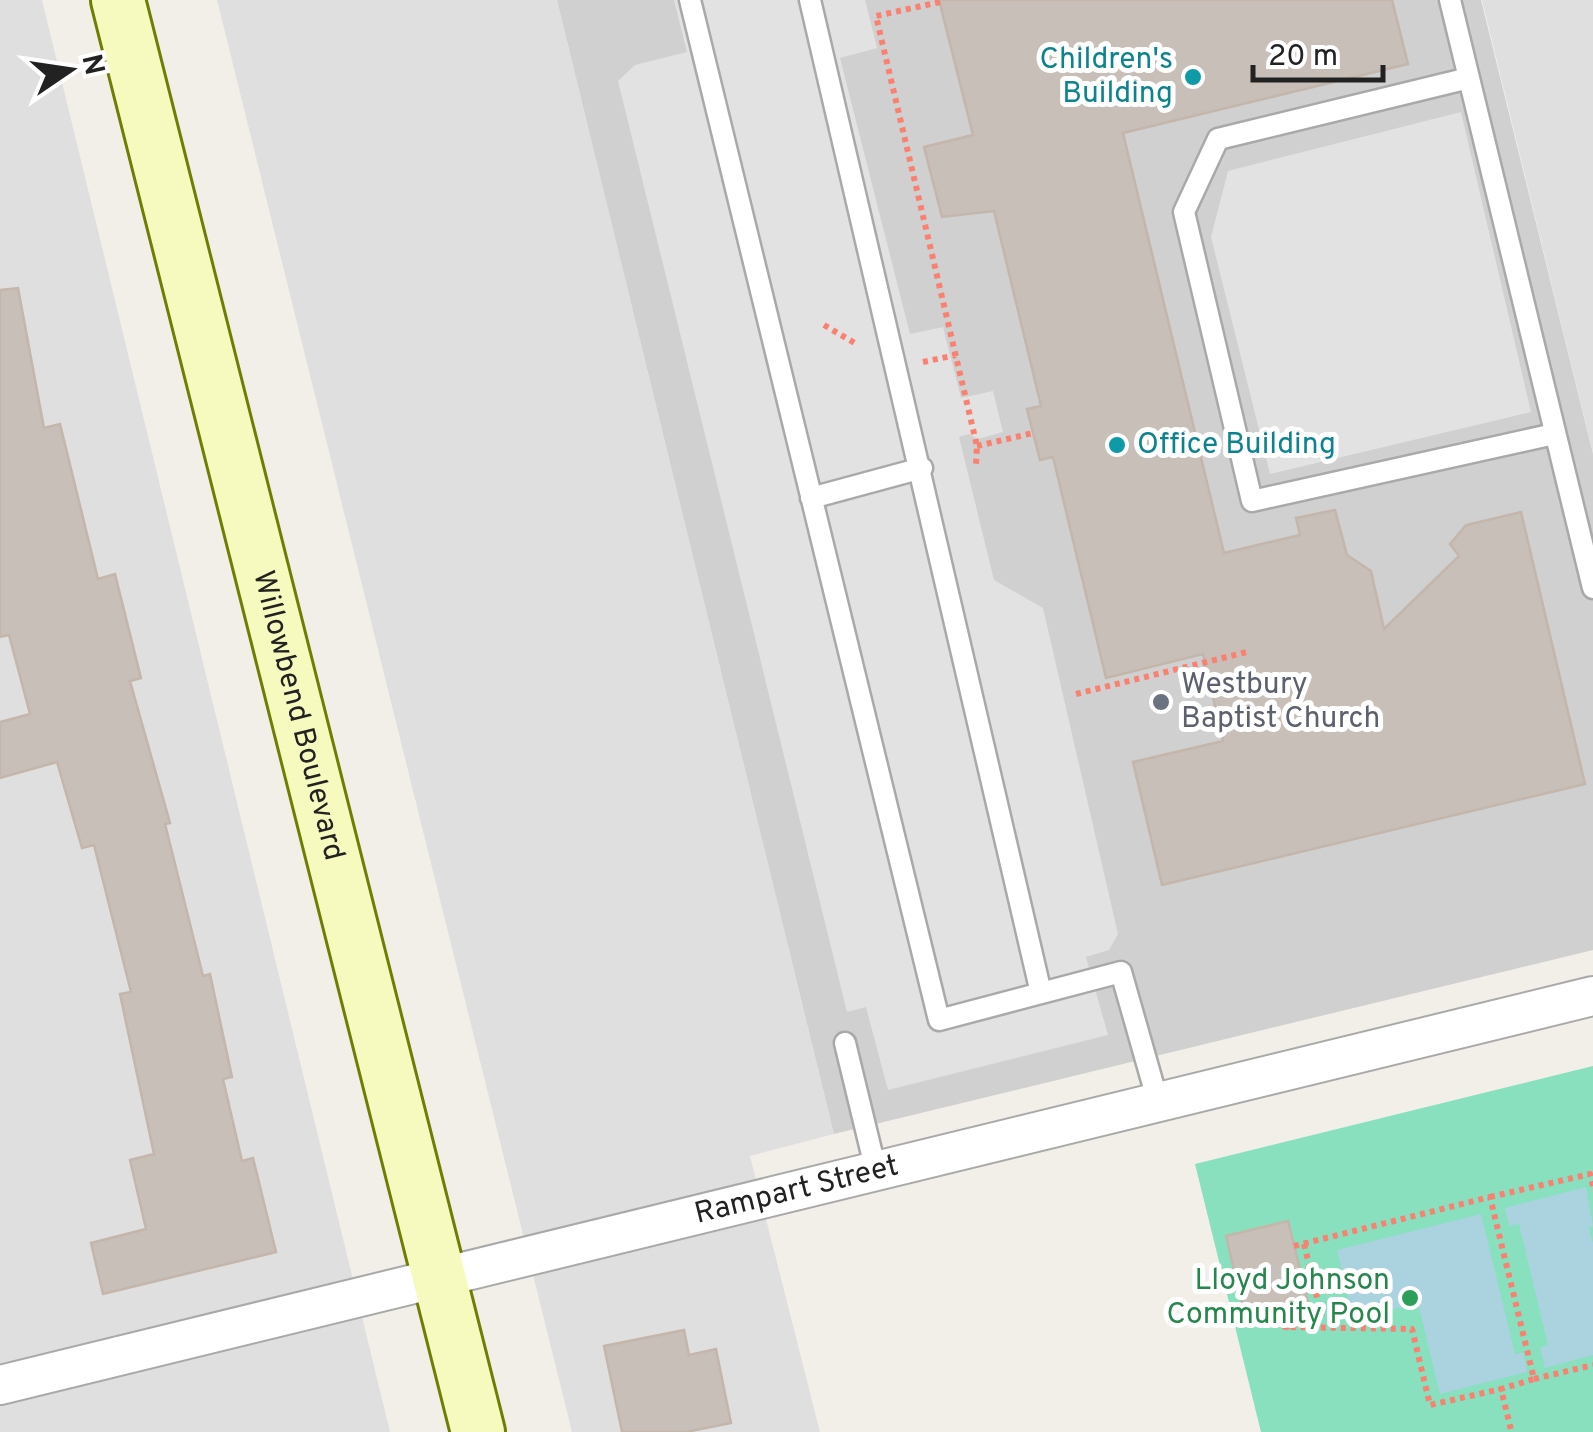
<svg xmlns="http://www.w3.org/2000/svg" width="1593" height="1432" viewBox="0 0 1593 1432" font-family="Overpass,sans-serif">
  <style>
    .residential { fill: #e0dfdf }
    .religious { fill: #d0d0d0 }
    .pitch { fill: #88e0be }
    .parking { fill: #e2e2e2 }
    .water { fill: #aad3df }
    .building { fill: #c7bfb8; stroke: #c4b6ab; stroke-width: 2.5 }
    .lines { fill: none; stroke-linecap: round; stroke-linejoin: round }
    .service-casing { stroke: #a9a9a9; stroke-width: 25 }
    .minor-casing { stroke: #a9a9a9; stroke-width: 42 }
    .secondary-casing { stroke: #707d05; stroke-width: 58 }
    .path { stroke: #fa8072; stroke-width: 6; stroke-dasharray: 5 5; stroke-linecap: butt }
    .service { stroke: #fff; stroke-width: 20 }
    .minor { stroke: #fff; stroke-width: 38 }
    .secondary { stroke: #f7fabf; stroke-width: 52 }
    .culture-dot { fill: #0f9aa8; stroke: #fff; stroke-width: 4 }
    .worship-dot { fill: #6b7280; stroke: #fff; stroke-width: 4 }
    .leisure-dot { fill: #2e9e5b; stroke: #fff; stroke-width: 4 }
    .labels { text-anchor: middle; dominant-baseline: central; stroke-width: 10; stroke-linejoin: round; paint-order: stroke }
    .culture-label { font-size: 30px; fill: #0d838f; stroke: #fff; text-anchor: end }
    .worship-label { font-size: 30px; fill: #5b616d; stroke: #fff; text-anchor: start }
    .street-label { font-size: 30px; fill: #222; stroke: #fff }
    .leisure-label { font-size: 30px; fill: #27864d; stroke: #fff; text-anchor: end }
  </style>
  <rect width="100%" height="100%" fill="#f2efe9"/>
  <path class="residential" d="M0,0h42l348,1432h-390z
    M217,0h340l277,1134 -84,22 70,276h-248z
    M1482,0h111v453z"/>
  <path class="religious" d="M557,0h924l112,454v496l-759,184z"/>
  <path class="pitch" d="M1593,1066v366h-332l-66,-268z"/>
  <path class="parking" d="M674,0h191l12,48 -37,10 70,276 33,-7 18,71 32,-7 10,41 -25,7 -9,-5 -10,3 35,143 49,28 75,326 -9,16 -23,7 22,78 -220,55 -22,-83 -19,5 -229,-931 17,-16 52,-13z
    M1461,112l70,300 -261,62 -59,-237 17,-66z"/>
  <path class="water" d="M1586,1187l7,39 -4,2 4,15v112l-48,13 -5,-20 8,-3 -29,-121 -10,2 -4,-18z
    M1481,1214l34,140 8,-1 4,19 -87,22 -22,-91 -65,16 -16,-69z"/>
  <path class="building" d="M939,0h453l16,64 -285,69 101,420 76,-18 -4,-17 39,-8 12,45 24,16 13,58 75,-73 -9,-12 16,-19 55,-13 64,272 -423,101 -29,-123 90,-21 -20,-87 -97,24 -53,-221 -13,3 -7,-27 -6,-24 14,-3 -47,-195 -52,6 -18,-70 49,-12z
    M18,288l26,140 16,-4 38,155 17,-5 26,104 -11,3 40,142 -5,1 38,152 7,-2 22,103 -9,2 19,82 11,-3 23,94 -173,42 -12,-51 55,-14 -16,-69 24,-6 -34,-160 11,-2 -37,-147 -12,3 -25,-86 -57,16v-56l30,-8 -21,-79 -9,2v-347z
    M1288,1221l22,89 -63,16 -21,-90z
    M684,1330l5,25 27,-6 15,74 -45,9h-64l-18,-86z"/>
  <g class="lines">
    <defs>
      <path id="service" d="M690,0l249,1020 182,-48 37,130
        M810,0l231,993
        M1450,0l143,588
        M1469,78l-251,61 -34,73 68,289 302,-67
        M811,498l111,-30
        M845,1043l31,128"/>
      <g id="minor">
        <path id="s1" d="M0,1385l1593,-389"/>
      </g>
      <g id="secondary">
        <path id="s2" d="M118,0l360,1432"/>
      </g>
    </defs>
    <use href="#service" class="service-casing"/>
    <use href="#minor" class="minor-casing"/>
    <use href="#secondary" class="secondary-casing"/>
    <path class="path" d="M940,2l-64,14 101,430 -1,18
      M824,325l34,20
      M923,362l33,-7
      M977,446l56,-13
      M1076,694l171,-42
      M1490,1197l100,-23 3,12
      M1304,1244l18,74 -37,9 127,2 18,76 71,-16
      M1294,1246l196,-49 44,182 -33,10 10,41
      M1534,1379l59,-14"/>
    <use href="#service" class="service"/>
    <use href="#minor" class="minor"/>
    <use href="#secondary" class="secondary"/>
  </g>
  <g class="culture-dot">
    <circle cx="1193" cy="77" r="10"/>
    <circle cx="1117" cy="445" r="10"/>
  </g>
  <circle class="worship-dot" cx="1161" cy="702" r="10"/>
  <circle class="leisure-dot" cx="1410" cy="1298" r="10"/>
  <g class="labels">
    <g class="culture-label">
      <text x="1173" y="60">Children's<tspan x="1173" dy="34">Building</tspan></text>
      <text x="1137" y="445" text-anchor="start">Office Building</text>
    </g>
    <g class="worship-label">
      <text x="1181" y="685">Westbury<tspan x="1181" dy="34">Baptist Church</tspan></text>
    </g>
    <g class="street-label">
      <text stroke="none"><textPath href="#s2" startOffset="738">Willowbend Boulevard</textPath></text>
      <text stroke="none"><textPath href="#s1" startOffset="820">Rampart Street</textPath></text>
    </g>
    <g class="leisure-label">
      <text x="1390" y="1281">Lloyd Johnson<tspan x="1390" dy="34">Community Pool</tspan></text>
    </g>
  </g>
  <g transform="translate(70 70) rotate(77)" stroke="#ffffff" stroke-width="8" paint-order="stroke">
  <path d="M0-8L18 38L0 25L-18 38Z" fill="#222222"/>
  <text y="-15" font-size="28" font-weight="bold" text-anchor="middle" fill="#222222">N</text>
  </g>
  <path d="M1253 65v15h130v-15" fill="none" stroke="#222222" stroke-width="5"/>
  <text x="1268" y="65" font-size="30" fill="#222222" stroke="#ffffff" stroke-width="8" paint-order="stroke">20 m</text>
</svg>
